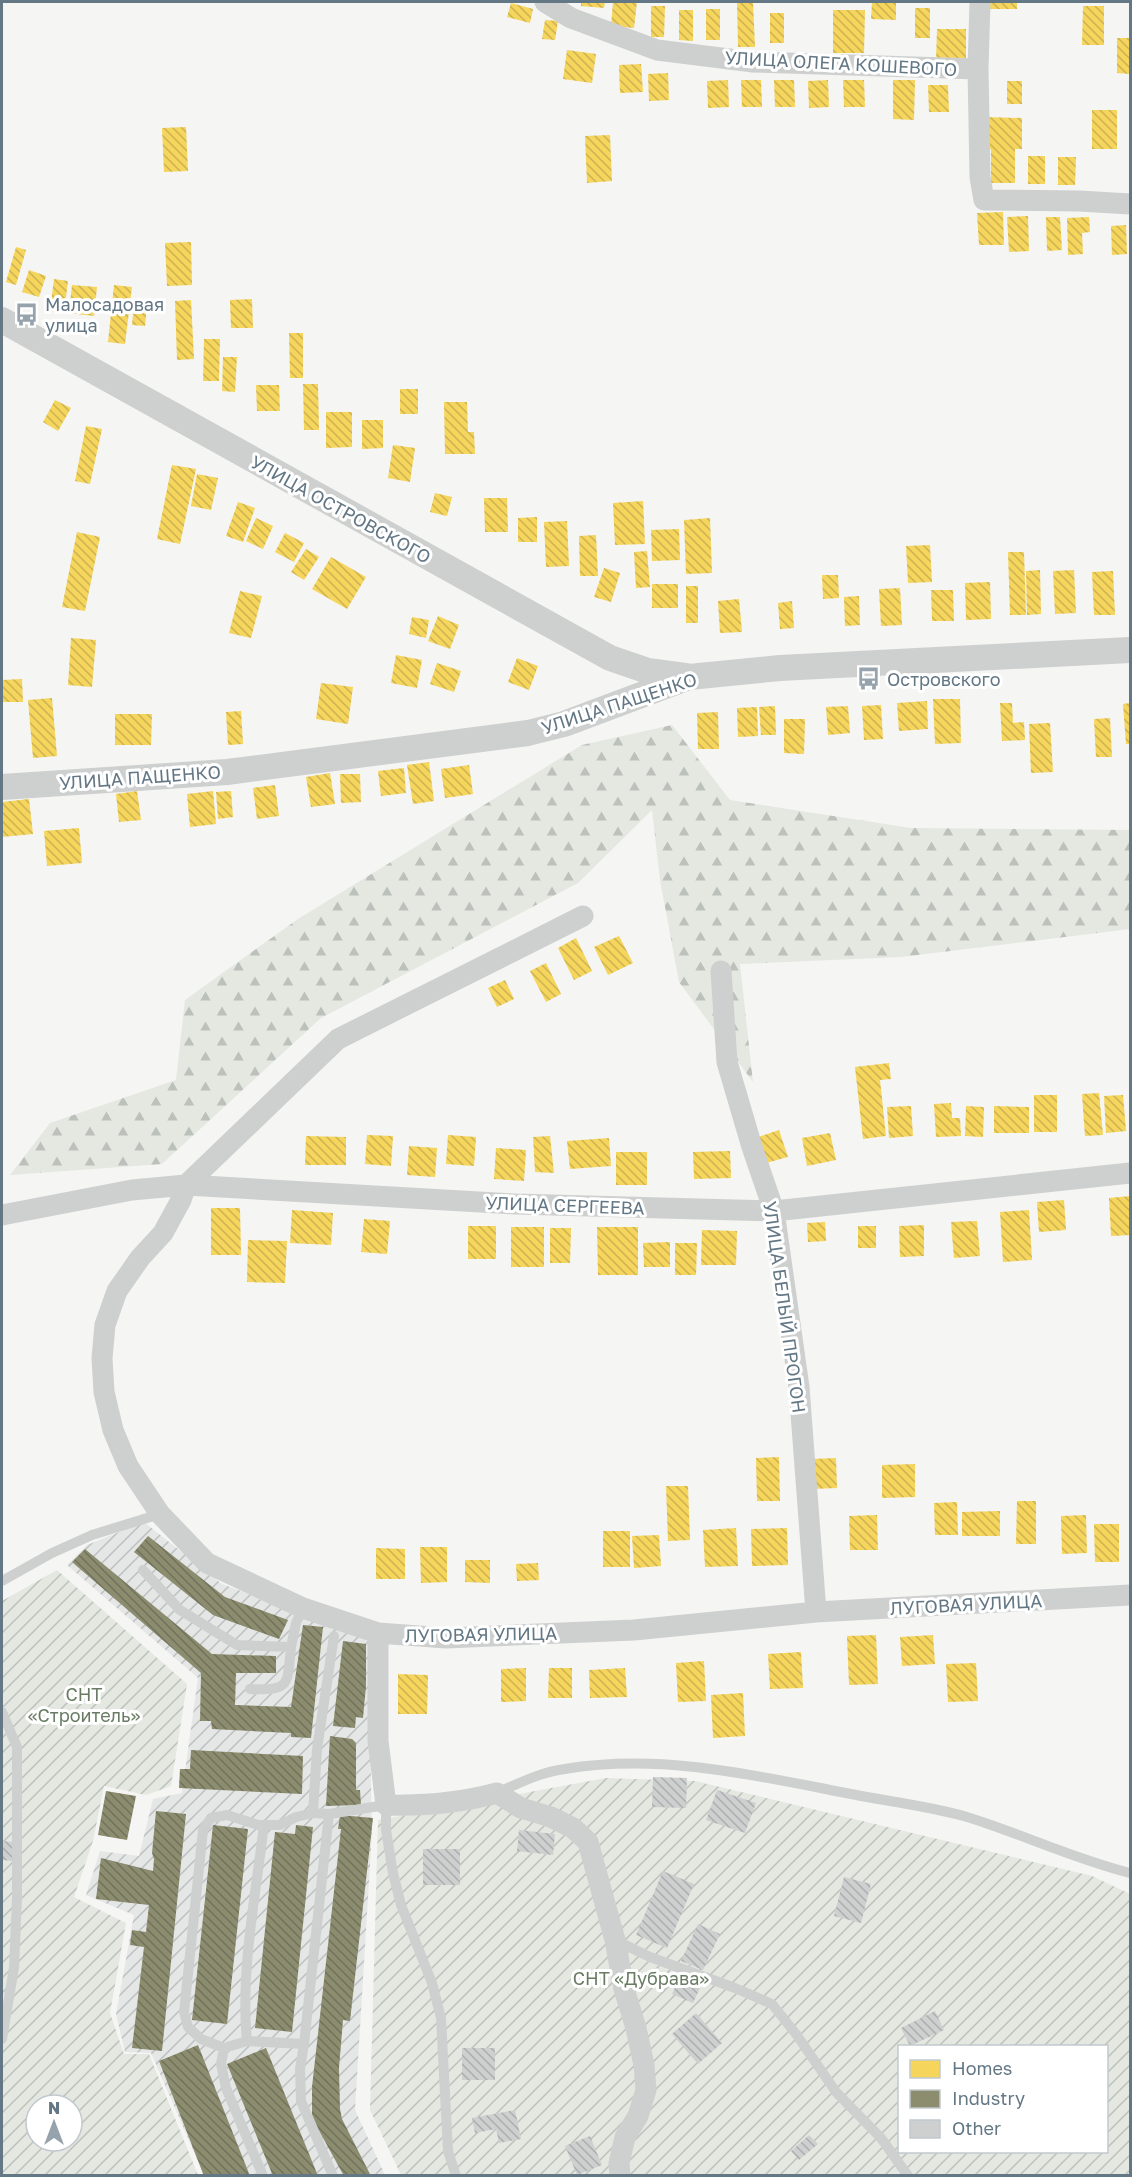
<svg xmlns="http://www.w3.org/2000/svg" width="1132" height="2177" viewBox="0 0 1132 2177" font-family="'Golos Text',sans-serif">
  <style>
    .industrial { fill: url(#industrial-furrows) }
    .forest { fill: url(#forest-firs) }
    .garden { fill: url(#garden-furrows); fill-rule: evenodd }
    .homes { fill: url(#homes-back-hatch) }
    .industry { fill: url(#industry-back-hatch) }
    .building { fill: url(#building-back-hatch) }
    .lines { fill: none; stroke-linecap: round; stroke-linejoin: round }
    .service { stroke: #ced0d0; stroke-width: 10 }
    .minor { stroke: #ced0d0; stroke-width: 21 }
    .tertiary { stroke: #ced0d0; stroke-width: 26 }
    .labels { text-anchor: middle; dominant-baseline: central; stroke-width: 6; stroke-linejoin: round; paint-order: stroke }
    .street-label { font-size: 18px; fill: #637785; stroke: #fff }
    .poi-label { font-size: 18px; fill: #637785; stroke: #fff; text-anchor: start }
    .park-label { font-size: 18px; fill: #697c63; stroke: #fff }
  </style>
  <defs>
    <pattern id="industrial-furrows" width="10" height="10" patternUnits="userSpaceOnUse" patternTransform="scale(1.5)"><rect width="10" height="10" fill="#e5e7e6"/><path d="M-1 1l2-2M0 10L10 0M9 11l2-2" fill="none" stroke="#bdc0c0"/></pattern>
    <pattern id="forest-firs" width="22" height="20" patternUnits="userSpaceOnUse" patternTransform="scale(1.5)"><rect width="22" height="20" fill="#e4e8e1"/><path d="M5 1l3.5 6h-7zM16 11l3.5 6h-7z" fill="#bcc1bc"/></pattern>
    <pattern id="garden-furrows" width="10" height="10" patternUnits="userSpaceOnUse" patternTransform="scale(1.5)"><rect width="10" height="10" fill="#e4e8e1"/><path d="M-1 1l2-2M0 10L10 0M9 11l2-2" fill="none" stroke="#bcc1bc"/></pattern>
    <pattern id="homes-back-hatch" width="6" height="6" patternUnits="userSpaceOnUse" patternTransform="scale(1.5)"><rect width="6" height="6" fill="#f6d55c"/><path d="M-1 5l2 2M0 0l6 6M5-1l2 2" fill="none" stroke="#cbb252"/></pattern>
    <pattern id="industry-back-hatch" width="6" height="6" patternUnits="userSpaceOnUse" patternTransform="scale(1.5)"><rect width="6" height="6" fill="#8c8c6e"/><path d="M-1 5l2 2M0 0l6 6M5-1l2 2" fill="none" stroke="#70725c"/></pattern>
    <pattern id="building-back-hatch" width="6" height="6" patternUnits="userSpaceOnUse" patternTransform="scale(1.5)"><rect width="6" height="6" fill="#ced0d0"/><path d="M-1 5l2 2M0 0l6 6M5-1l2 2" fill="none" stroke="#abaeae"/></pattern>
  </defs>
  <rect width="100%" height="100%" fill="#f5f5f3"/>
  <path class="industrial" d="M144,1522l78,62 146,54 4,194 -17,278 30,65h-181l-53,-122 -26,-1 -9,-38 18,-99 -48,-20 14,-44 39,5 14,-57 29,-6 16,-115 -131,-113 20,-20z"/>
  <path class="forest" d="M672,725l58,75 181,28 219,2v99l-229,28 -161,7 13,118 -74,-100 -19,-102 -8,-70 -74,73 -257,135 -159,146 -152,11 40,-52 126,-43 9,-80 113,-81 284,-174z"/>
  <path class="garden" d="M57,1570l130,114 -16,102 -25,9 -42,-9 -11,55 -19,56 52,26 -16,90 14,41h25l49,121h-196v-574zM36,2105h36v36h-36z
    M606,1778l89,3 397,95 38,18v281h-729l-31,-65 8,-290zM900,2046h206v106h-206z"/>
  <path class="homes" d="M581,2h24l-1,6 -23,-2z
    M613,2h24l-3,26 -23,-2z
    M737,2h16l2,45h-17z
    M872,2h24v18l-25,-1z
    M988,2h29v7h-29z
    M511,3l22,6 -3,14 -23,-6z
    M651,6h14l-1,31h-13z
    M1083,6h21v39h-22z
    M915,8h15v30h-15z
    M706,9h14v31h-14z
    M679,10h14v31l-14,-1z
    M833,10h32l-1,43h-31z
    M770,13h14v30h-14z
    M545,20l13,1 -3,19 -13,-1z
    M937,29h29v31h-30z
    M1117,38h13v36l-13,-1z
    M567,50l29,4 -4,29 -29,-4z
    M641,64l2,28 -23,1 -1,-28z
    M668,73l1,27 -20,1 -1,-27z
    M728,80l1,27 -21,1 -1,-27z
    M741,80h20l1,27h-20z
    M774,80h20l1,27h-20z
    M828,80l1,27 -20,1 -1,-27z
    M843,80h21l1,27h-21z
    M893,80h22l-1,40 -21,-1z
    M1007,81h15v23h-15z
    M928,85h20l1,27h-20z
    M1092,110h25v39h-25z
    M985,117l37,1v31h-7v34h-24v-34h-6z
    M186,127l2,44 -24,1 -2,-44z
    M610,135l2,46 -25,2 -2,-47z
    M1028,156h17v28h-17z
    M1058,157h18l-1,28h-17z
    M1003,212l1,33h-25l-2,-32z
    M1028,216l1,35 -20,1 -2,-35z
    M1046,217h14l2,33 -15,1z
    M1089,217l1,15 -8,1 1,21 -15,1 -1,-37z
    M1126,225l1,29 -15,1 -1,-29z
    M191,242l1,43 -25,1 -2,-43z
    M16,247l10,3 -10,35 -10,-3z
    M29,270l17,6 -7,21 -17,-5z
    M54,279l14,2 -4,32 -14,-2z
    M72,285l25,2 -3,29 -25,-3z
    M114,285l18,2 -7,57 -17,-2z
    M252,299l1,29h-22l-1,-28z
    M191,300l3,59 -17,1 -2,-59z
    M134,304l13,1 -2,21 -13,-1z
    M289,333h14v45h-13z
    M204,339h16l-1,42h-16z
    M223,357h14l-2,35 -13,-1z
    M303,384h15l1,46h-15z
    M256,385h23l1,26h-23z
    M400,389h18v25h-18z
    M55,400l16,8 -13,23 -15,-9z
    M444,402h23l1,30h6l1,22h-30z
    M326,412h26v35l-26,1z
    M362,420h21v28l-21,1z
    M86,426l16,3 -12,55 -15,-3z
    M393,445l22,3 -5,34 -22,-4z
    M172,465l24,4 -16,75 -23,-5z
    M197,474l21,4 -7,32 -20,-4z
    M435,493l17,4 -5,19 -17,-4z
    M484,498h23l1,34h-23z
    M643,501l2,43 -30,1 -2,-42z
    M238,502l17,6 -12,34 -17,-6z
    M537,517v25h-19v-24z
    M256,518l17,8 -10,23 -17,-8z
    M710,518l2,55 -26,1 -2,-54z
    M567,521l2,45 -23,1 -2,-45z
    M679,529l1,31 -28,1 -1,-31z
    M77,532l23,5 -15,74 -23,-4z
    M285,533l19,10 -10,19 -19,-10z
    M596,535l2,41h-18l-1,-40z
    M930,545l2,37 -24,1 -2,-37z
    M306,549l13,8 -15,23 -13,-8z
    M647,551l3,36 -14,1 -2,-36z
    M1008,552h16l2,63h-16z
    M331,557l35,20 -19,32 -35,-20z
    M604,568l16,5 -9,29 -17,-5z
    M1040,570l1,44 -14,1 -1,-44z
    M1074,570l2,43 -21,1 -2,-43z
    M1113,571l2,44h-21l-2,-43z
    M822,575h16l1,23 -16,1z
    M990,582l1,37 -25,1 -1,-37z
    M652,584h26v24h-26z
    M686,586h12v37h-12z
    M900,588l2,37 -21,1 -2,-37z
    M931,590h22l1,31h-22z
    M240,591l22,5 -11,42 -22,-5z
    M859,596l1,29 -15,1 -1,-29z
    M739,599l3,33 -22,1 -2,-32z
    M792,601l2,27 -14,1 -2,-26z
    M438,616l21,9 -9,24 -22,-8z
    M412,617l17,3 -3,18 -17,-4z
    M71,638l25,2 -4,47 -24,-2z
    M396,655l26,5 -5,28 -26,-5z
    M517,658l21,8 -9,24 -21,-8z
    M437,663l24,8 -7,21 -24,-8z
    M22,679l1,23h-21v-22z
    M321,683l32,4 -5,37 -32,-5z
    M52,698l5,58 -24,2 -5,-58z
    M933,699h27l1,44 -26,1z
    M927,701l1,28 -29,2 -2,-28z
    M1000,703h12l1,20 11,-1 1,18 -23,1z
    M1130,703v41h-4l-3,-40z
    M881,705l2,34 -19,1 -2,-34z
    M775,706l1,29h-15l-2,-28z
    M848,706l2,27 -22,2 -2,-28z
    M757,707l1,29 -20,1 -1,-29z
    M241,711l2,33 -15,1 -2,-33z
    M718,712l1,37h-21l-1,-36z
    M115,714h37l-1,31h-36z
    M1110,718l2,39h-16l-2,-38z
    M784,719h21l-1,35 -20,-1z
    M1050,723l3,49 -22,1 -2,-49z
    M429,762l5,39 -21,3 -6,-39z
    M469,765l4,29 -28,4 -4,-29z
    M404,768l2,25 -25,3 -3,-25z
    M330,773l5,31 -24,3 -5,-30z
    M340,774h20l1,28 -20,1z
    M275,785l4,31 -22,3 -4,-31z
    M137,791l4,29 -22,2 -3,-28z
    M213,791l3,33 -26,3 -3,-33z
    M231,791l2,26 -15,2 -2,-27z
    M29,799l4,35 -31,3v-35z
    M79,828l3,35 -35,3 -3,-35z
    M619,936l14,27 -25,12 -14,-28z
    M576,938l16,33 -18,9 -16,-32z
    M546,963l15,31 -15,8 -16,-31z
    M505,980l9,19 -17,8 -9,-19z
    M889,1063l2,16 -11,1 6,56 -23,3 -8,-72z
    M1099,1093l4,42 -18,1 -3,-42z
    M1034,1095h23v37h-23z
    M1123,1095l3,36 -20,2 -2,-37z
    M951,1103l1,15h8l1,18 -25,1 -2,-33z
    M911,1106l2,30 -24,2 -2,-31z
    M966,1106l18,1 -1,30 -18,-1z
    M994,1106l35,1v26h-35z
    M779,1130l9,27 -22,6 -8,-26z
    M830,1133l6,27 -29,6 -5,-28z
    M367,1135l26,1 -2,30 -26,-2z
    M448,1135l28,2 -2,29 -28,-2z
    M306,1136l40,1v28h-41z
    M550,1136l4,37 -19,-1 -2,-35z
    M609,1138l2,28 -41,3 -3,-28z
    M409,1146l28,2 -2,29 -28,-2z
    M496,1148l30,2 -2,31 -30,-2z
    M730,1151l1,27 -37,1 -1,-27z
    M616,1152h31v33h-31z
    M1130,1196v39l-19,1 -2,-38z
    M1064,1200l2,30 -27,2 -2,-30z
    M211,1208h29l1,47h-30z
    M292,1210l41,3 -2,32 -41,-2z
    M1029,1210l3,50 -29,2 -3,-50z
    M364,1219l26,2 -3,33 -26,-2z
    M977,1221l3,35 -26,2 -3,-36z
    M825,1222l1,19 -18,1 -1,-19z
    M924,1225v31l-24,1 -1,-31z
    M468,1226h28v33h-28z
    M858,1226h18v22h-18z
    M511,1227h33v40h-33z
    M597,1227h41v48h-40z
    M550,1228h21l-1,35h-20z
    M702,1230l35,1 -1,34h-35z
    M248,1240l39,1 -2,42 -38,-1z
    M670,1242v25h-26l-1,-24z
    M675,1243h22l-1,32h-21z
    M779,1457l1,44h-23l-1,-43z
    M836,1458l1,30 -25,1 -1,-30z
    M915,1464v33l-33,1v-33z
    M666,1486h22l2,54 -22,1z
    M1017,1501h19v43h-20z
    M957,1502l1,33h-23l-1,-32z
    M1000,1511v25h-38v-24z
    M877,1515l1,35h-28l-1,-34z
    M1086,1515l1,38 -25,1 -1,-38z
    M1094,1524h25v38h-24z
    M736,1528l2,38 -33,1 -2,-37z
    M787,1528l1,37 -36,1 -1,-37z
    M603,1531h27v36h-27z
    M659,1535l2,31 -27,2 -2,-32z
    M420,1547h27v35l-26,1z
    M376,1548l29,1v30h-29z
    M465,1560h25v23l-25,-1z
    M538,1563l1,17 -22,1 -1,-17z
    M876,1635l2,49 -29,1 -2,-49z
    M933,1635l2,29 -33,2 -2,-29z
    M801,1652l2,36 -33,1 -2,-35z
    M704,1661l2,40 -28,1 -2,-39z
    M976,1663l2,38 -30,1 -2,-38z
    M526,1668v33l-25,1v-33z
    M549,1668h23v30h-24z
    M625,1668l2,29 -37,1 -1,-28z
    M398,1674l30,1 -1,39h-29z
    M743,1693l2,43 -32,2 -2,-43z"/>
  <path class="industry" d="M148,1536l77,61 63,23 -9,19 -66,-24 -79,-63z
    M85,1549l127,105 64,2v17h-40l-1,32 56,2 12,-82 20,2 -12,111 -20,-1v-4l-79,-4 -1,-8h-11l1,-48 -129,-111z
    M343,1641l23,3v42l-3,32 -7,-1 -1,11 -22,-2z
    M330,1736l22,3 4,4v47h4l1,15 -35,1z
    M191,1750l112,6 -1,38 -123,-6 1,-19h10z
    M106,1791l30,5 -9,44 -29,-5z
    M156,1811l30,3 -24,237 -30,-3 12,-101 -14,-2 2,-15 14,2 3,-27 -53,-6 5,-41 52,13 1,-12 -2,-6z
    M340,1815l33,3 -23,203 -7,-1 -4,48 1,41 2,10 29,57h-27l-32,-58v-31l29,-258h-3z
    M213,1825l35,4 -21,195 -35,-4z
    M296,1825l17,2 -21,205 -37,-4 20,-196 20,2z
    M198,2045l52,131h-46l-45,-115z
    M266,2048l52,128h-45l-46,-112z"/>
  <path class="building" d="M653,1777l34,1 -1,30 -34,-1z
    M717,1790l39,13 -11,30 -39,-13z
    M519,1830l36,4 -2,21 -36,-4z
    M2,1841l12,1 -1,19 -11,-1z
    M423,1849h37v36h-37z
    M663,1871l31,13 -27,64 -31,-13z
    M844,1877l27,7 -10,39 -27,-7z
    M698,1924l22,10 -17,36 -22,-9z
    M680,1977l21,9 -8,17 -21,-9z
    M935,2011l9,19 -34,16 -9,-18z
    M696,2013l26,30 -24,21 -26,-30z
    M462,2048h33v32h-33z
    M515,2110l6,29 -22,4 -3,-14 -21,4 -3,-15z
    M809,2135l9,9 -19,16 -8,-9z
    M590,2136l12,29 -25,10 -12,-29z"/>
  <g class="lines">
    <path class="service" d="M143,1570l37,40 57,35 54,2 5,-24 7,-15
      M2,1581l50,-28 40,-18 68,-21
      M250,1689c41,2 37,-4 41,-42
      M2,1712l15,35v150l-3,71 -12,71
      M497,1793c22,-10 44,-21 68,-24 94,-16 189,6 281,24 38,8 84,13 121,24 55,17 107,42 163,56
      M313,1813l4,-64 17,-113
      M615,1940l35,17 85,31 37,16 24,30 40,58 45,46 27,38
      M247,2041c-7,-68 9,-148 17,-216
      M304,2044l25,-230
      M224,2048l-3,16 5,24 37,88
      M333,2176l-32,-75 -1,-32 4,-25 -57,-3 -23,7 -23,-9 -13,-12 -4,-15 19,-182 8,-12 16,-3 31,10h22l16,-8 17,-4 16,1 57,-9v25l7,43 8,32 31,78 9,35 7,133 8,25"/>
    <path class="minor" d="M545,2l26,16 86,32 96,12 225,7 2,108 4,23 95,1 51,3
      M978,69l2,-67
      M583,916l-245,123 -152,146 -5,15 -18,33 -23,25 -23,33 -12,34 -3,33 2,34 9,38 15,36 32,48 47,49 96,45 75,25 68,5 188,-8 182,-18 314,-17
      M721,971l6,91 25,85 22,64 25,176 17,225
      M2,1215l130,-25 54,-5 329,19 259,7 356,-38
      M378,1633v108l8,64c38,1 74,-2 111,-12l24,15 30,9 22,11 15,14 27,98 9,49 12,39 8,37 2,25 -8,26 -13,21 -6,26 1,13"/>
    <path class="tertiary" d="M2,320l608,338 38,13 37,5
      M2,787l225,-15 301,-39 36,-9 125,-47 91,-9 350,-18"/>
  </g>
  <defs>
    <symbol id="bus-bare" viewBox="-9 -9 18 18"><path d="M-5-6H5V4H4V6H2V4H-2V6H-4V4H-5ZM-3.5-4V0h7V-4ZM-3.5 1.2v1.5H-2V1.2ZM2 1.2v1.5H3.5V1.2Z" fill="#96a3ac" stroke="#fff" stroke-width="2.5" paint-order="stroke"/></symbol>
  </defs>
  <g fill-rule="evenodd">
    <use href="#bus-bare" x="10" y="298" width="33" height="33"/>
    <use href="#bus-bare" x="852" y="662" width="33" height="33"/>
  </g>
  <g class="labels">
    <g class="street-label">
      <text transform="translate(841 63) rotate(3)">УЛИЦА ОЛЕГА КОШЕВОГО</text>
      <text transform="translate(341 509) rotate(29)">УЛИЦА ОСТРОВСКОГО</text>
      <text transform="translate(619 703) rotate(-18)">УЛИЦА ПАЩЕНКО</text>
      <text transform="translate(140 777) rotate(-4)">УЛИЦА ПАЩЕНКО</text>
      <text transform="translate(565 1205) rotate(2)">УЛИЦА СЕРГЕЕВА</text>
      <text transform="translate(785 1307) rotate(82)">УЛИЦА БЕЛЫЙ ПРОГОН</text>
      <text transform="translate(966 1604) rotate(-3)">ЛУГОВАЯ УЛИЦА</text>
      <text transform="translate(481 1634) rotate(-1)">ЛУГОВАЯ УЛИЦА</text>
    </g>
    <g class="poi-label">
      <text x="45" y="304">Малосадовая<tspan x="45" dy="21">улица</tspan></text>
      <text x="887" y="679">Островского</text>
    </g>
    <g class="park-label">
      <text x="84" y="1694">СНТ<tspan x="84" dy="21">«Строитель»</tspan></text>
      <text x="641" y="1978">СНТ «Дубрава»</text>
    </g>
  </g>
  <rect width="1132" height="2177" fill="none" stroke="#637785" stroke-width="6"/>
  <rect x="898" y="2045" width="210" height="108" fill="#ffffff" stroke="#c1c9ce" stroke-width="1.5"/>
  <rect x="910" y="2060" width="30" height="18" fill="#f6d55c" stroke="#c1c9ce" stroke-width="1.5"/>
  <text x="952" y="2075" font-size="18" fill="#637785">Homes</text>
  <rect x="910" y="2090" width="30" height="18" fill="#8c8c6e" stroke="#c1c9ce" stroke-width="1.5"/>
  <text x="952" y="2105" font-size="18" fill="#637785">Industry</text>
  <rect x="910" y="2120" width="30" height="18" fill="#ced0d0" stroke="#c1c9ce" stroke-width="1.5"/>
  <text x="952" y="2135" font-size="18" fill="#637785">Other</text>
  <g transform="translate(54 2123)"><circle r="28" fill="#ffffff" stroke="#c1c9ce" stroke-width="1.5"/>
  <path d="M0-4.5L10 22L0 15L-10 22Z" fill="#96a3ac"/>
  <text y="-9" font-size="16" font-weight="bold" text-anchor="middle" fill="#637785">N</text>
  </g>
</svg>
